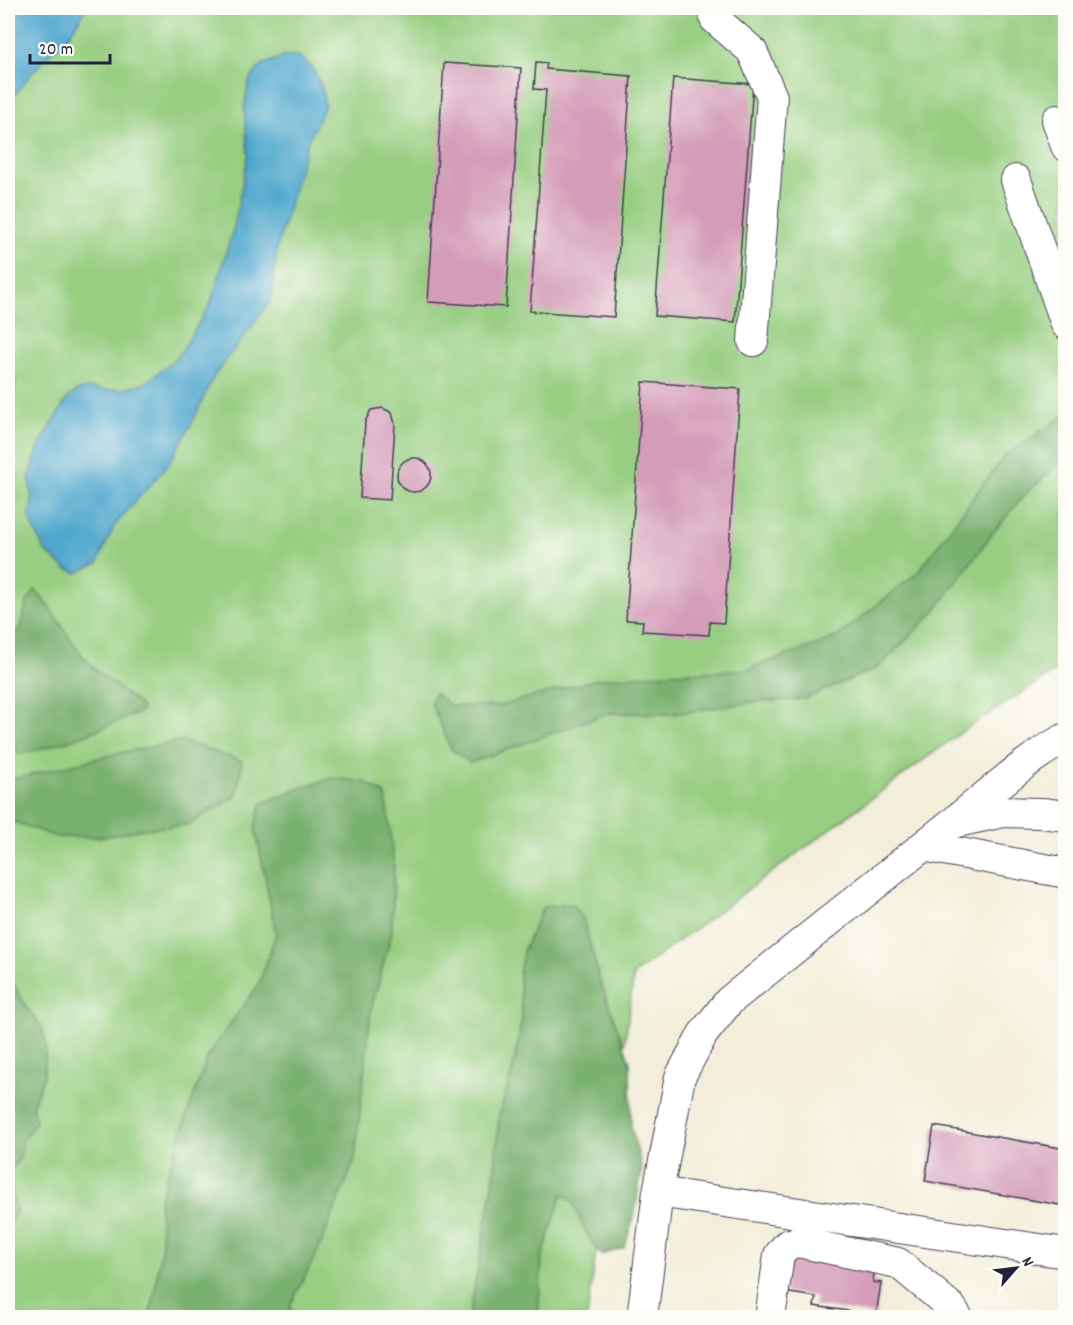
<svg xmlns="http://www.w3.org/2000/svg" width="1073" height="1325" viewBox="0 0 1073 1325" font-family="Dekko,sans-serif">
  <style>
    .green { fill: #97ce81; stroke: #5c785e; stroke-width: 1.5 }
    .forest { fill: #79b16f; stroke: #4e6a55; stroke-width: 1.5 }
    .water { fill: #50a7cd; stroke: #396484; stroke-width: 1.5 }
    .building { fill: #d49cb8 }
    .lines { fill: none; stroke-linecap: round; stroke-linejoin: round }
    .minor-casing { stroke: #414153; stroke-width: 32 }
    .minor { stroke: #fff; stroke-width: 30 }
  </style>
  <rect width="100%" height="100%" fill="#fdfcf7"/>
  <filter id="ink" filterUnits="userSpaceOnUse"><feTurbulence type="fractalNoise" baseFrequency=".0167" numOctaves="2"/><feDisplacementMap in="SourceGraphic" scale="12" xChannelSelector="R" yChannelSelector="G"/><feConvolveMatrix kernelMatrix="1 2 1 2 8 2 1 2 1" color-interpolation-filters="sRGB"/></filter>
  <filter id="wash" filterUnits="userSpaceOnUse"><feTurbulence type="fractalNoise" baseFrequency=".008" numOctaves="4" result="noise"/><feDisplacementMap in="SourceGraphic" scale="24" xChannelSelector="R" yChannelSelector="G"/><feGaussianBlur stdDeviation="1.35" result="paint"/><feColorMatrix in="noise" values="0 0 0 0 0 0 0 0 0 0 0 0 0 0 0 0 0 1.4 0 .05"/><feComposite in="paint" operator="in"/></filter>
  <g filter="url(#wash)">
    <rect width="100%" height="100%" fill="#f3eeda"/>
    <path class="green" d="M8,8h1057v657l-98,63 -333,246 -47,343h-579z"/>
    <path class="forest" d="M8,372l7,2 -1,56 -6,17z
      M1065,415v44l-39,34 -34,41 -57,77 -56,56 -75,32 -50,3 -81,12 -65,-1 -138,50 -19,-14 -20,-46 4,-10 16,13h48l98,-27 74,-6 75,-3 91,-33 81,-65 86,-116z
      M35,590c19,19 30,44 47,65 17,21 39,34 60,52l-2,5c-40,17 -79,34 -122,42 -7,-12 -15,-48 -6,-59l-4,-3v-46l14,-22 4,-20z
      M183,741l59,20 -5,34 -50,30 -44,4 -40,8h-46l-49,-17v-40l111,-27z
      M333,778l32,4 21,13 8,73 -2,64 -21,79 -16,148 -34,85 -31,62 5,11h-146l4,-16 9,-56 -3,-44 27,-83 22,-63 51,-71 17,-50 -21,-107 6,-23 35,-15z
      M571,904l12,14 17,63 30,81 1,65 11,41 -8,49 -10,31 -23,7 -15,-22 -14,-32 -10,-7 -20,64 -4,59h-69l25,-138 5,-63 15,-52 8,-45 -3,-45 4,-23 20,-44z
      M8,974l19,34 15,19 4,16 -2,33 -12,30 4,16 -13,18 -3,18 -12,17z
      M8,1177l8,33 -8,18z"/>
    <path class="water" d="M8,8h79c-8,10 -15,26 -25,35 -17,15 -46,45 -54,65z
      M285,56h14l13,11 10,21 3,18 -18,37 -30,105 -6,52 -57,76 -22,47 -23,40 -54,62 -9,18 -8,20 -21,10 -11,-4 -22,-19 -15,-33 3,-17 -3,-21 10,-33 29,-49 11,-7 11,-2 13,2 21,-1 21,-6 21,-16 15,-15 29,-47 24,-79 14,-71 -4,-48 5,-27 13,-15z"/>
    <g id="blocks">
      <path class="building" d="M536,62l11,1 -1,6 85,7 -17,241 -84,-6 16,-221 -12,-1z
        M444,63l77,5 -15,239 -78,-5z
        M673,78l80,6 -18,238 -80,-6z
        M643,382l97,7 -16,234 -14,-1 -1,13 -67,-4 1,-10 -17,-1z
        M383,408l9,5 3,11 -5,76 -30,-2 5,-76 6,-12z
        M397 475a17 17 0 1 1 34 0a17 17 0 1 1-34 0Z
        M934,1126l132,23v57l-141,-25z
        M790,1254l85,13 -2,15 8,1 -5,32 -62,-9 2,-9 -32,-5z"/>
    </g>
  </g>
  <g filter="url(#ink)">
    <use href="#blocks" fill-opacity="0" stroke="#414153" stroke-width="1.5"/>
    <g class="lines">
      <defs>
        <path id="minor" d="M715,19l37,32 20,46 -19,244
          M1057,120l9,26
          M1016,180l50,144
          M957,819c33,-26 71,-62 109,-81
          M923,846l143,27
          M658,1192l408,61
          M642,1318l16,-126 22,-115 23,-43 26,-33 223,-178 51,-11 39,1 24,3
          M770,1318l9,-63 8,-10 11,-3 100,21 53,44 7,11"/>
      </defs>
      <use href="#minor" class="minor-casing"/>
      <use href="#minor" class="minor"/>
    </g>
  </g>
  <rect width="1073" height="1325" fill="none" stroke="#fdfcf7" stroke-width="30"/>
  <g transform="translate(1016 1268) rotate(62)" stroke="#fdfcf7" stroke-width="4.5" paint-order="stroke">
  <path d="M0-4.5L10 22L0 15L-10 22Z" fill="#22223b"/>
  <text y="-9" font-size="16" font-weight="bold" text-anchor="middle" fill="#22223b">N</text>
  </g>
  <path d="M30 54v9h80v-9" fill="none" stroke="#22223b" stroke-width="3"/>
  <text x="39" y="54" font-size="18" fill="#22223b" stroke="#fdfcf7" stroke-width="4.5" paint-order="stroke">20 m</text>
</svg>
